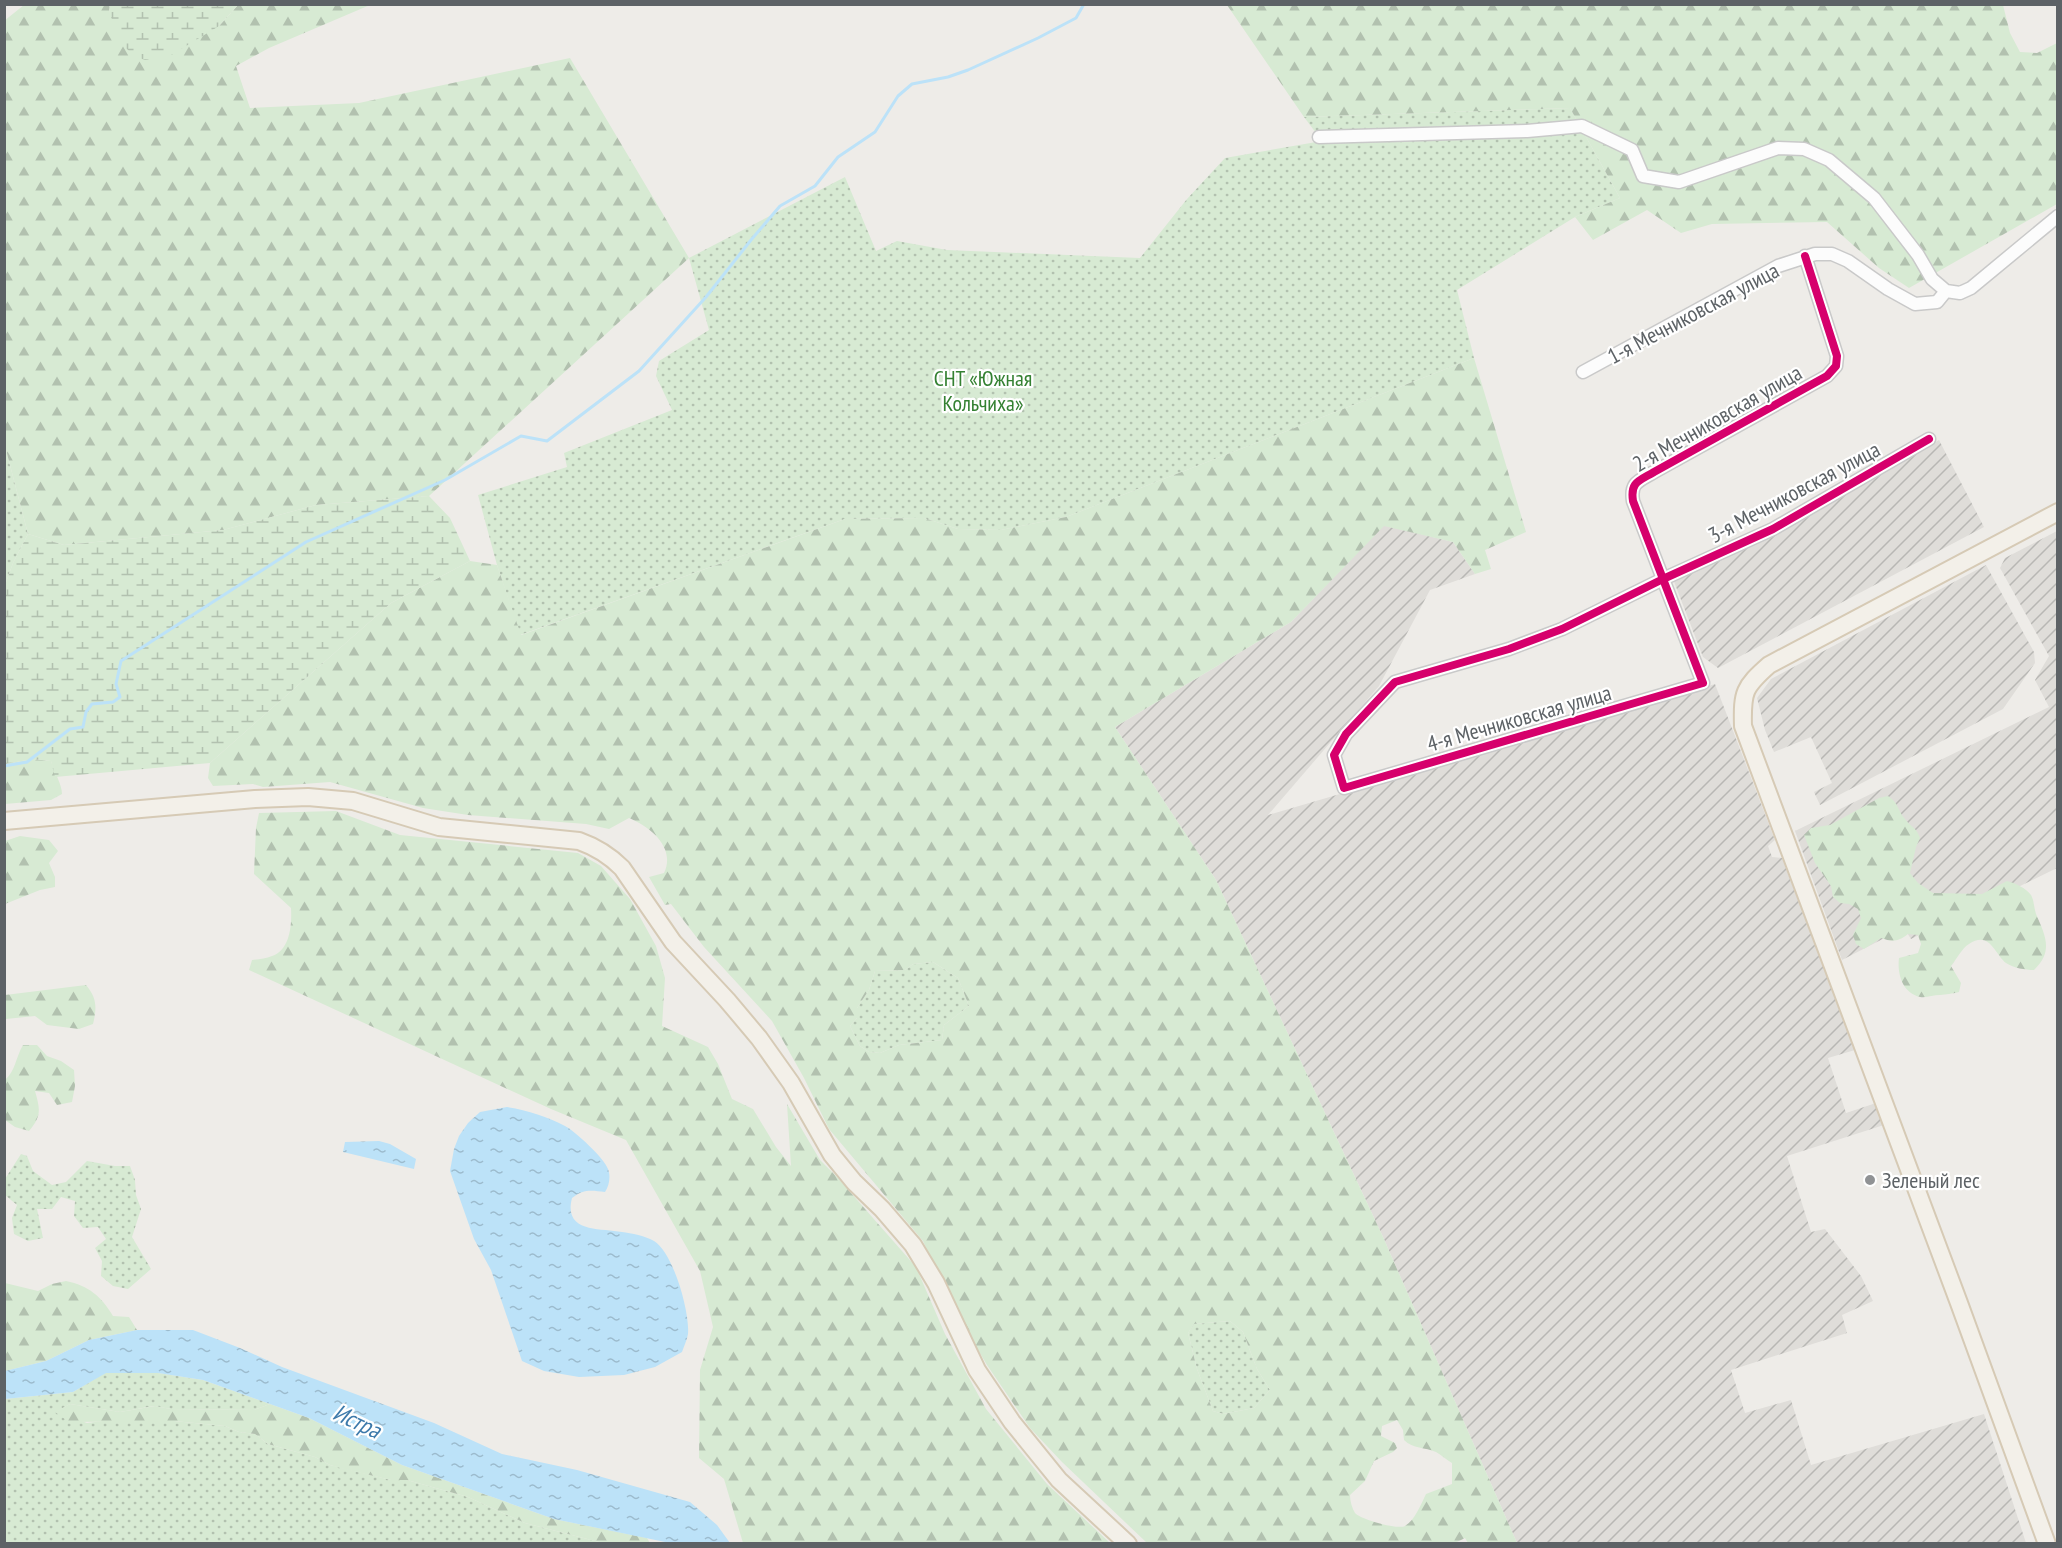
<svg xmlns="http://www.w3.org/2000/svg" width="2062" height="1548" viewBox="0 0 2062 1548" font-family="'PT Sans Narrow',sans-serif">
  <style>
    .industrial { fill: url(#industrial-furrows) }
    .grass { fill: url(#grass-dots) }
    .forest { fill: url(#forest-firs); fill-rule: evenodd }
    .wetland { fill: url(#wetland-marsh) }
    .water { fill: url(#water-ripples) }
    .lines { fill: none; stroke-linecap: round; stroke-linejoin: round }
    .stream { stroke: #bce2f8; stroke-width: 3 }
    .minor-casing { stroke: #c9c9c9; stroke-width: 15 }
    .major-casing { stroke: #d6cab5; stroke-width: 20 }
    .minor { stroke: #fcfcfc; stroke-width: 12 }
    .major { stroke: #f3f0e9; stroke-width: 16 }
    .cycleway-casing { stroke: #fff; stroke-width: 11 }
    .cycleway { stroke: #d6006c; stroke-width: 8 }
    .poi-dot { fill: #909294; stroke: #fff; stroke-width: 2 }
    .labels { text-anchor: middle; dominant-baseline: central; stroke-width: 4.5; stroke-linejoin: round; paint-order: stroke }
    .street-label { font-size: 22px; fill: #5d6266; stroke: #fff }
    .park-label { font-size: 22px; fill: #348132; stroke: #fff }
    .poi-label { font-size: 22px; fill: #5d6266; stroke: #fff; text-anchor: start }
    .water-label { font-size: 24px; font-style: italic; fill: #3e7aab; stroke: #fff }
  </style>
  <defs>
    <pattern id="industrial-furrows" width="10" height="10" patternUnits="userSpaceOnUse" patternTransform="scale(1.5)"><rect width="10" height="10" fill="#dfddd9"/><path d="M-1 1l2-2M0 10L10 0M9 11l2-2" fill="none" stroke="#b8b7b4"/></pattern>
    <pattern id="grass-dots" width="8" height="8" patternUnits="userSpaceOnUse" patternTransform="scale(1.5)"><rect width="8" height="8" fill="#d7ead3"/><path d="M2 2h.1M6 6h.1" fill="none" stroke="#b2c1af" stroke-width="1.8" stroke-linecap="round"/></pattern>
    <pattern id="forest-firs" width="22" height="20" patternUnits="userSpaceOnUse" patternTransform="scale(1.5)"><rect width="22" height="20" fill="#d7ead3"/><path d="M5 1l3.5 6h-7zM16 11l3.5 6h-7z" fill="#b2c1af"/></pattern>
    <pattern id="wetland-marsh" width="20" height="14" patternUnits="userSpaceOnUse" patternTransform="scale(1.5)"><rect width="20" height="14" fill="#d7ead3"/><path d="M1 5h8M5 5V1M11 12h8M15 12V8" fill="none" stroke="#b2c1af"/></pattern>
    <pattern id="water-ripples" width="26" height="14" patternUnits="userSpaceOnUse" patternTransform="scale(1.5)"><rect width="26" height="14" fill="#bce2f8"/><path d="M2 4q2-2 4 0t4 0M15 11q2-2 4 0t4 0" fill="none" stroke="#9cbbcd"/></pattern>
  </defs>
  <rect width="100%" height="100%" fill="#eeece8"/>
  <path class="industrial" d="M1939,440l45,87 -266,141 -15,-11 -30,-78 103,-44z
    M1384,525l69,17 22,32 -45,16 -51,96 -111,129 447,-131 60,156 -7,6 4,11 10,1 73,192 -27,8 18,55 30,-10 8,22 -97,31 24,76 14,-3 36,47 12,25 -31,14 5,18 -116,37 14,43 46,-13 20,65 173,-51 42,129h-509l-134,-306 -167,-357 -101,-153 176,-105z
    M2057,531v337l-146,71 -7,-11 -62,32 -47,-129 254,-124 -14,-27 14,-24 -49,-88 5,-10z
    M1986,565l48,87 1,11 -32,46 -183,96 -6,-13 18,-9 -21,-46 -37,15 -9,-22 -8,-32 14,-19z"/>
  <path class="grass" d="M1570,108l50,90 -45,19 -118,73 17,68 -408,159 -65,13 -43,-1 -34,-11 -79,1 -325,116 -23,-70 -19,-70 89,-28 -3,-14 108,-43 -16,-34 3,-15 50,-31 -20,-72 156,-81 31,74 21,-10 50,9 193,8 47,-59 38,-41 97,-17 -18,-24z
    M4,442l24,92 -15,29 -8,22z
    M933,962l25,16 11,28 -25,19 -2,15 -43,5 -19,8 -11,-1 -9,-6 -10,-20 7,-8v-10l12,-18 6,-19 30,-1 8,-6z
    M21,1154l6,2 6,15 19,14 14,-3 21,-21 28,5h15l5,14 1,15 5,14 -9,28 19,32 -23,20 -15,-3 -12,-10 1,-15 -7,-13 11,-9 -8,-12 -15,1 -9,-12 1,-15 -14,-4 -9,12h-15l6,29 -15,3 -14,-7 -2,-16 5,-13 -12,-10v-16z
    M1230,1321l13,11 14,37 13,21 -16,18 -31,6 -10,-3 -16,-42 -9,-36 6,-9z
    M105,1373h53l45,7 67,24 -16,6 -83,-1 -17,-3 -34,6 -50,-8 -14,8 31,11 16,-2h71l51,5 14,6 16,2 13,10 47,13 15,8 61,15h16l61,17 57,26 78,20 -598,1v-145l68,-7z"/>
  <path class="forest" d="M24,5h86l-1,8 110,13 19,-21h132l-101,43 -33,18 14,42 109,-5 211,-45 119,200 -260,238 -113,9 -93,25 -159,15 -36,-11 -24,-92v-421z
    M1227,5h776l7,28 10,19 17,1 20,-10v161l-148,84 -30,-20 -52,-46 -115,2 -31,9 -34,-23 -54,30 -18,-23 45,-19 -50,-90 -266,9z
    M1474,358l52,174 -41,18 6,19 -16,5 -22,-32 -69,-16 -93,96 -176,105 101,153 167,357 134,306h-49l-3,-5 -12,6 -306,-1 -85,-81 -32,-34 -43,-63 -30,-51 -34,-73 -94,-112 -25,-51 -32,-57 -68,-74 -33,-43 -6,1 -16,-28 15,-4c12,-25 -13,-46 -35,-55l-20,11 -23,-5 -118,-9 -45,-7 -93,-26 -67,5 -10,-3 -40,2 -5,-8 2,-15 181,-160 79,-42 27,4 24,70 324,-116 79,-1 34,11 43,1 65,-13zM933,962l25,16 11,28 -25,19 -2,15 -43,5 -19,8 -11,-1 -9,-6 -10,-20 7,-8v-10l12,-18 6,-19 30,-1 8,-6zM1230,1321l13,11 14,37 13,21 -16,18 -31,6 -10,-3 -16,-42 -9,-36 6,-9zM1397,1420l6,10 1,10c9,9 21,7 32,12 5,3 11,8 16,11v21l-26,10c-5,10 -11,26 -21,32 -8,4 -45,-7 -50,-13 -3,-5 -5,-12 -5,-18l15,-14 9,-20 19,-9 4,-4 -2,-5 -14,-7 1,-10z
    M33,759l18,2c3,11 11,23 11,33l-11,6 -46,4v-40z
    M1888,796c11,7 9,14 17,23 6,8 12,9 15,19l-4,9 -6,26 8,10 15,10 49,1 25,-13c8,2 19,7 24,14 3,5 3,13 5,19 9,21 18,37 -2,56 -9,0 -20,-2 -28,-7 -11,-8 -16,-33 -37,-19 -7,4 -13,16 -18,22l10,17 -2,9c-8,2 -12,2 -19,3 -7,0 -13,3 -20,2 -18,-4 -23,-24 -21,-39l19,-5 3,-9 -3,-9 -10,-1c-10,8 -16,8 -27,4l-17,11 -8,-5 -3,-9 8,-17 -3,-9 -9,-5 -9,-1 -7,-6 -2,-11 -16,-23 -11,-28 7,-7 19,-3 49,-27z
    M336,811l64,24 178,18 23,13 29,33 26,47 9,32 -3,48 46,21 10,17 14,35 21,10 23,38 15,19 -4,-62 33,56 17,17 79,90 29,67 41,75 61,75 63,59h-367l-19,-64 -25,-21 1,-88 13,-43 -13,-56 -74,-131 -75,-31 -302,-139 3,-10c7,-1 14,-1 20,-4 18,-6 20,-31 19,-48l-37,-34 2,-46 3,-15z
    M20,836l29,4 9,11 -9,12 6,14v10l-15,3 -35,14v-63z
    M86,985c11,13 11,23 7,39l-14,5 -32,-4 -12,-9 -29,3 -1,8v-32z
    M23,1045h14l10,11 14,5 13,9 1,16 -3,16 -15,3 -8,-12 -14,-2c5,18 7,25 -6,40l-14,-4 -10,-7v-40c11,-10 10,-21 18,-35z
    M66,1281c23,5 35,15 47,35l16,1 8,13 -48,10 -43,21 -41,10v-88l33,8 14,-7z
    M70,1404l50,8 35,-6 16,3 83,1 16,-6 39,14 93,47 152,54 93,19 3,5h-47l-78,-20 -57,-26 -61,-17h-16l-47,-11 -14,-4 -15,-8 -47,-13 -13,-10 -16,-2 -14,-6 -51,-5 -105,1 -14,-10z"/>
  <path class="wetland" d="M110,5v-1l128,1 -19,21 -51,31 -23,3 -11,-4 -8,-8 -17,-35z
    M429,496l21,22 20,43 -79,42 -181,160 -155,14 -4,-16 -18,-2 -28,5v-179l8,-22 15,-29 36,11 159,-15 93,-25z"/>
  <path class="water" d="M507,1107c20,3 41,10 58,19 10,5 40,33 43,43 3,8 1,17 -3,23 -14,-2 -22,-3 -33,6 -9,35 28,30 50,34 9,1 24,4 32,9 19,11 36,71 34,93 -1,6 -4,12 -6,18l-27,15 -31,8 -45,2 -35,-6 -22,-10 -31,-91 -17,-31 -24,-68 4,-22 5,-13 9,-13 12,-11z
    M379,1141l11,3 26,15 -2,10 -71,-17 2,-10z
    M137,1330h56l47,18 42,19 152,56 68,31 75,16 113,32 27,23 13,18h-60l-116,-24 -152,-54 -93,-47 -106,-38 -45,-7h-52l-33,19 -68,7v-28l41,-10 43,-21z"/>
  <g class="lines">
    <path class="stream" d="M4,766l23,-4 43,-33 13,-2 3,-15 6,-8 21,-2 7,-5 -4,-13 5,-23 185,-119 139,-62 76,-44 26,5 92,-70 67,-74 45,-57 29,-34 35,-20 23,-29 37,-25 23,-36 14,-12 36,-7 20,-7 70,-32 38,-20 8,-14"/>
    <defs>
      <path id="minor" d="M1319,137l208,-6 55,-5 50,24 11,26 36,6 99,-34 26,1 25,11 45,38 44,57 14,24 14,12 14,2 11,-5 87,-72
        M1805,256l32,100 -1,10 -9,10 -173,96c-15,9 -24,10 -21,29l70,182 -359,105 -10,-33 12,-21 49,-52 114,-33 53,-20 101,-50 110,-50 156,-90
        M1583,372l195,-106 37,-12h17l16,7 40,28 27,15 22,-2 9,-11"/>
      <path id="major" d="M4,821l251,-22 53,-2 45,4 86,26 140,14c17,6 30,14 43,27l51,74 54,58 32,38 32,45 41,72 22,27 28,27 31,36 23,38 41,87 35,52 47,58 69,64
        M2047,1544l-88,-241 -216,-577c-1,-34 1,-39 26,-61l289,-153"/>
    </defs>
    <use href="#minor" class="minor-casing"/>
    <use href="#major" class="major-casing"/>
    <use href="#minor" class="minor"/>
    <use href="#major" class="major"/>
    <defs>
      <path id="cycleway" d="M1805,256l32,100 -1,10 -9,10 -173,96c-15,9 -24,10 -21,29l70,182 -359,105 -10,-33 12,-21 49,-52 114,-33 53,-20 101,-50 110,-50 156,-90"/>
    </defs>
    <use href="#cycleway" class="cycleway-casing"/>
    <use href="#cycleway" class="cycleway"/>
  </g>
  <circle class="poi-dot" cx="1870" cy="1180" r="6"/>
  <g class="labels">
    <g class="street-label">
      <text transform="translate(1693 313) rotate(-28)">1-я Мечниковская улица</text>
      <text transform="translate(1717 418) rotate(-30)">2-я Мечниковская улица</text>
      <text transform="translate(1794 492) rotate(-28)">3-я Мечниковская улица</text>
      <text transform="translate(1519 718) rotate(-16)">4-я Мечниковская улица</text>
    </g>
    <g class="park-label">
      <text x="983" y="378">СНТ «Южная<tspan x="983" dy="25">Кольчиха»</tspan></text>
    </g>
    <g class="poi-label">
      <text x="1882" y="1180">Зеленый лес</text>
    </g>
    <g class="water-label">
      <text transform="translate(357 1421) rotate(25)">Истра</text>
    </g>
  </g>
  <rect width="2062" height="1548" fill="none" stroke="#5d6266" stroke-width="12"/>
</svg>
